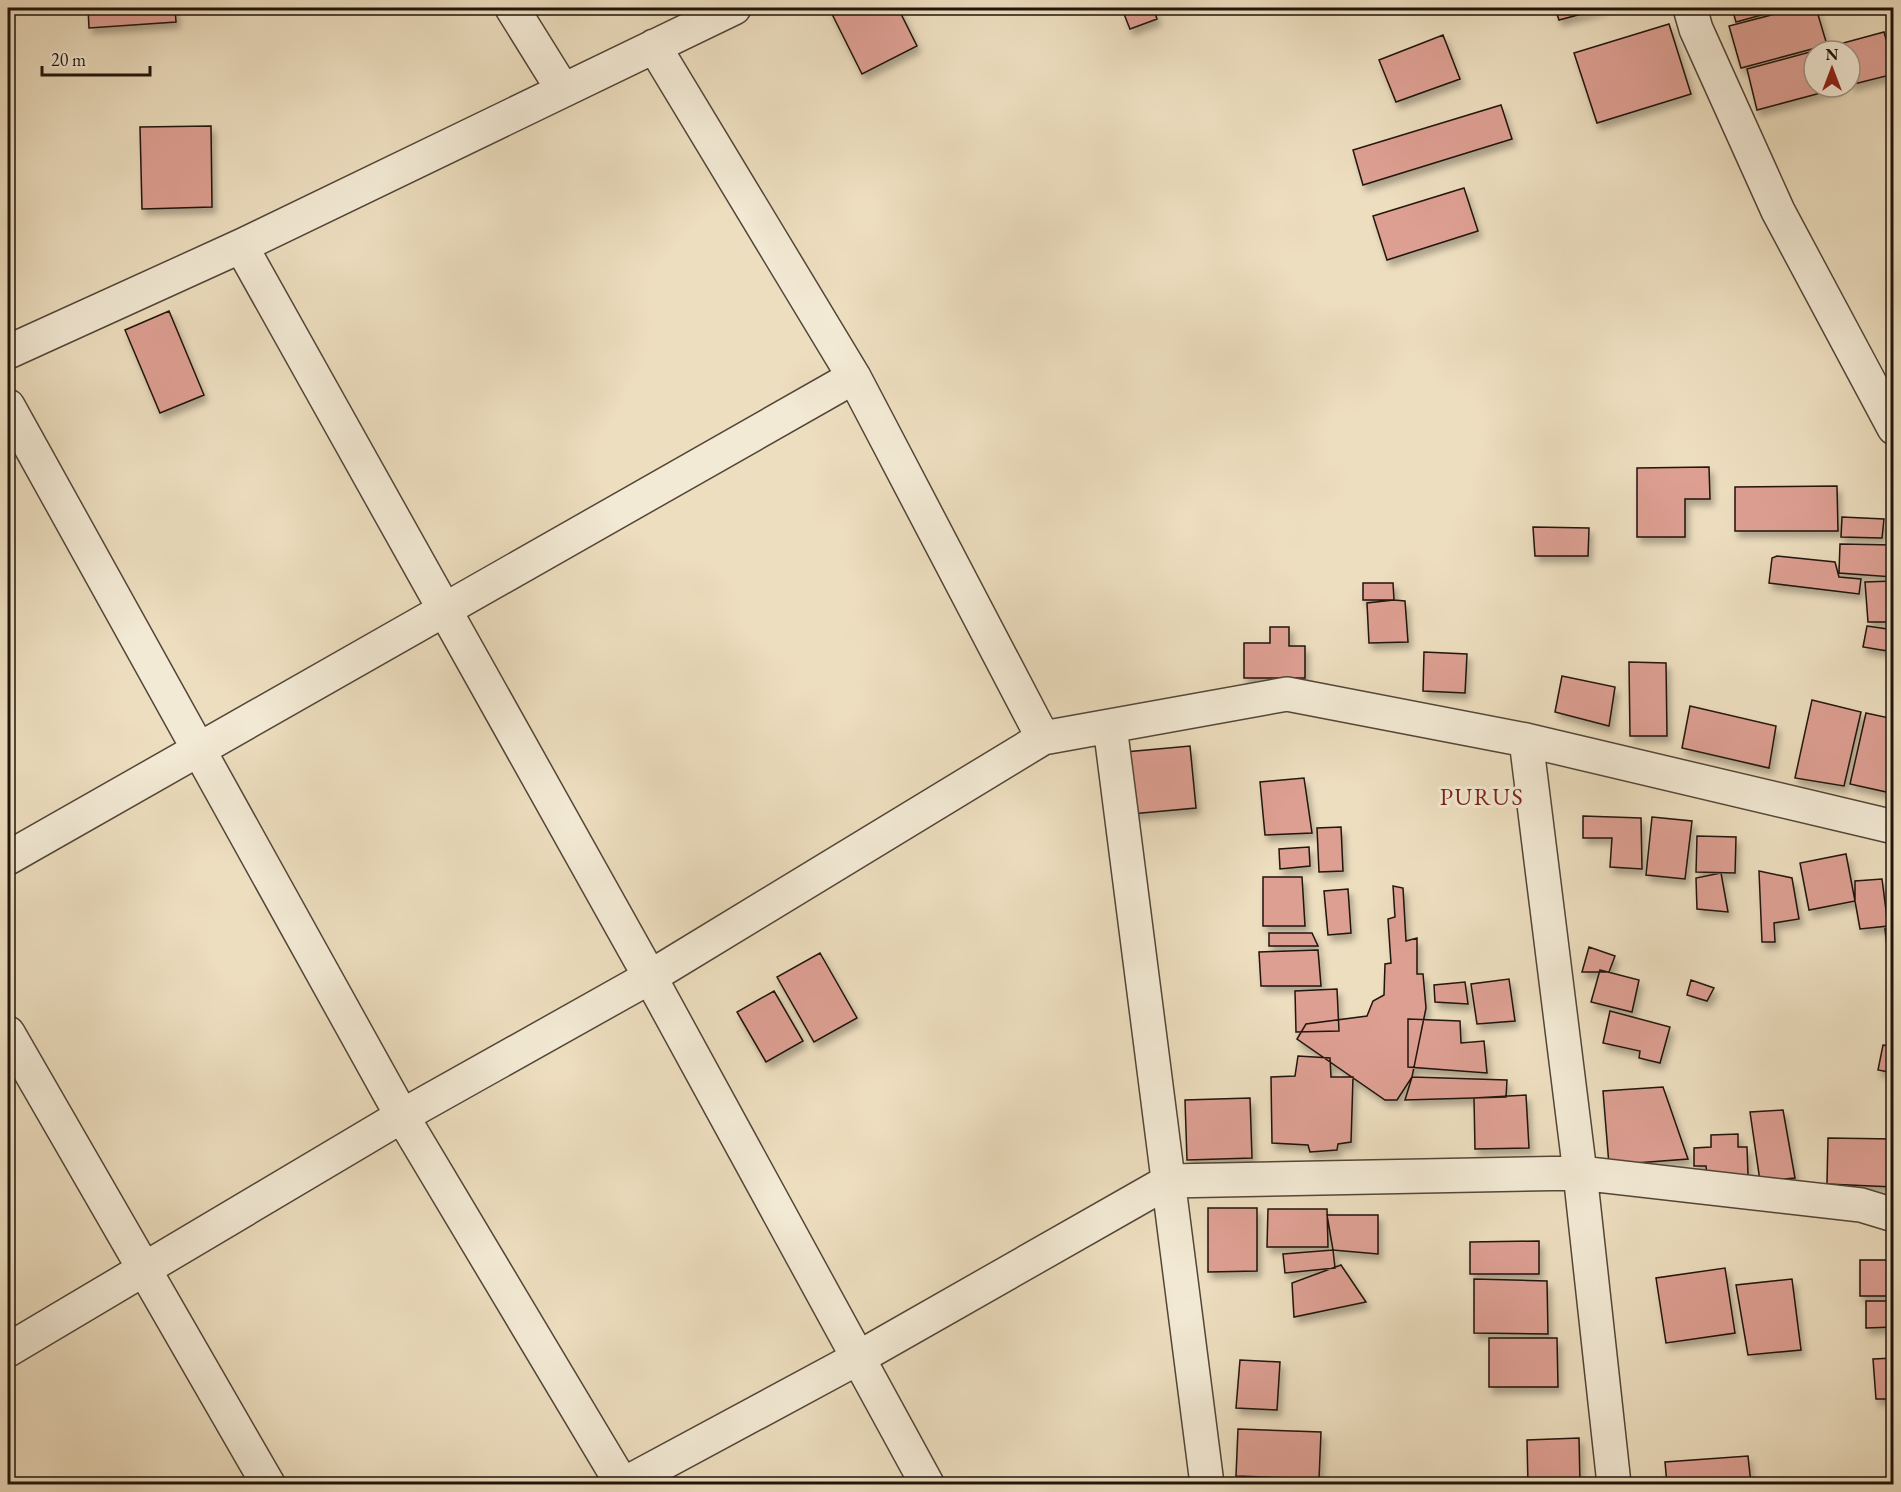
<svg xmlns="http://www.w3.org/2000/svg" width="1901" height="1492" viewBox="0 0 1901 1492" font-family="'EB Garamond',serif">
  <style>
    .building { fill: #dd9f92; stroke: #20140b; stroke-width: 1.5; filter: url(#shadow) }
    .lines { fill: none; stroke-linecap: round; stroke-linejoin: round }
    .street-casing { stroke: #534638; stroke-width: 36 }
    .street { stroke: #f3ead5; stroke-width: 33 }
    .labels { text-anchor: middle; dominant-baseline: central; stroke-width: 6; stroke-linejoin: round; paint-order: stroke }
    .neighbourhood-label { font-size: 24px; letter-spacing: 1.5px; fill: #7a1f14; stroke: #f3ead5 }
  </style>
  <defs>
    <filter id="shadow"><feDropShadow dx="3.5" dy="6" stdDeviation="3" flood-color="#0004"/></filter>
  </defs>
  <rect width="100%" height="100%" fill="#eddebf"/>
  <filter id="stains"><feTurbulence type="fractalNoise" baseFrequency=".00333" numOctaves="4"/><feColorMatrix values="0 0 0 0 .2 0 0 0 0 .09 0 0 0 0 .02 0 0 0 .5 -.17"/></filter>
  <radialGradient id="worn" r=".72"><stop offset=".6" stop-color="#630" stop-opacity="0"/><stop offset="1" stop-color="#630" stop-opacity=".3"/></radialGradient>
  <path class="building" d="M88,8h87l1,14 -87,6z
    M829,8h69l19,38 -55,28z
    M1139,8h14l4,11 -27,10 -6,-15z
    M1139,8h14l4,11 -27,10 -6,-15z
    M1555,8h49l-45,12z
    M1732,8h55l-51,14z
    M1798,8h18l11,37 -86,23 -12,-42z
    M1669,24l22,70 -94,29 -23,-70z
    M1884,32l10,34v8l-44,11v-34h-36v36h29l-86,23 -10,-41z
    M1443,35l17,44 -64,23 -17,-42z
    M1501,105l11,34 -149,46 -10,-35z
    M211,126l1,81 -70,2 -2,-82z
    M1464,188l14,43 -91,29 -14,-44z
    M169,311l35,84 -44,18 -35,-83z
    M1709,467l1,32h-25v38h-48v-69z
    M1837,486l1,45h-103v-44z
    M1842,517l42,2 -2,19 -41,-1z
    M1533,527l56,1 -1,28h-53z
    M1840,544l53,1v32l-54,-4z
    M1777,556l58,6 4,15 22,2 -2,15 -90,-11 3,-25z
    M1894,581v41h-26l-3,-40z
    M1363,583h30l1,17h-31z
    M1394,600l11,1 3,41 -39,1 -2,-40z
    M1867,626l27,4v22l-31,-5z
    M1270,627h19v19h16v32h-61v-35h26z
    M1424,652l43,2 -2,39 -42,-2z
    M1629,662l37,1 1,73h-37z
    M1562,676l53,11 -6,39 -54,-14z
    M1812,700l49,12 -17,74 -49,-8z
    M1690,706l86,20 -7,42 -87,-20z
    M1866,713l28,6v61l-3,13 -41,-9z
    M1190,746l6,62 -65,6 -6,-62z
    M1304,778l8,55 -47,2 -5,-53z
    M1583,816l58,2 1,51 -32,-2 2,-29h-29z
    M1652,817l40,4 -7,58 -39,-4z
    M1341,827l2,44 -24,1 -2,-44z
    M1697,836l39,1 -1,36 -39,-1z
    M1309,847l1,19 -30,3 -1,-20z
    M1846,854l9,47 -46,9 -9,-47z
    M1759,871l33,7 7,41 -25,4 1,19h-13z
    M1721,873l7,39 -31,-3 -1,-31z
    M1263,877h39l3,49h-42z
    M1882,879l6,47 -28,3 -5,-28v-20z
    M1393,886l10,2 3,53 11,-3v36h6l3,34 -14,69 -15,23h-12l-88,-61 9,-15 61,-8 6,-15 11,-6 1,-31 6,-1 -3,-44 7,-2z
    M1348,889l3,44 -23,2 -4,-44z
    M1894,928v73h-1l-8,-72z
    M1269,933h43l6,13h-49z
    M1589,947l26,9 -6,16h-27z
    M1318,950l3,36h-60l-2,-34z
    M820,953l37,65 -43,24 -37,-65z
    M1600,970l39,10 -7,32 -41,-10z
    M1509,979l6,42 -38,3 -6,-40z
    M1691,980l23,8 -7,13 -20,-6z
    M1465,982l3,22 -33,-2 -1,-17z
    M1337,989l2,42 -43,1 -1,-41z
    M774,991l29,50 -37,21 -29,-50z
    M1610,1011l60,16 -10,36 -21,-5 1,-7 -37,-8z
    M1408,1019l52,2 1,22 23,-2 3,32 -79,-6z
    M1883,1045l11,2v26l-16,-3z
    M1298,1056l32,2 1,19h22l-2,65 -13,2 -1,6 -27,2 -2,-7 -36,-2 -1,-66 24,-1z
    M1412,1077l95,3 -1,17 -101,3z
    M1663,1087l25,72 -79,6 -6,-74z
    M1526,1095l3,53 -54,1 -1,-51z
    M1250,1098l2,60 -65,2 -2,-60z
    M1783,1110l12,68 -35,3 -10,-69z
    M1738,1134v13h9l1,28 -41,1 -1,-10h-12v-18l17,-1v-12z
    M1828,1138l66,1v48l-67,-3z
    M1208,1208h49v63l-49,1z
    M1268,1209h59l1,38h-61z
    M1327,1215h51v39l-45,-4z
    M1539,1241v33h-69v-32z
    M1333,1250l2,18 -50,5 -2,-19z
    M1860,1260h34v36h-34z
    M1341,1265l25,37 -72,15 -2,-34z
    M1725,1268l10,65 -69,10 -10,-65z
    M1474,1279l73,2 1,53 -74,-1z
    M1792,1279l9,71 -53,5 -12,-70z
    M1866,1301h28v26l-28,1z
    M1489,1338h68l1,49h-69z
    M1894,1358v41h-18l-3,-40z
    M1240,1360l40,2 -3,48 -41,-2z
    M1238,1429l83,3 -2,47 -83,-3z
    M1579,1438l1,46h-52l-1,-44z
    M1748,1456l3,28h-84l-2,-22z"/>
  <g class="lines">
    <defs>
      <path id="street" d="M512,8l51,82
        M1690,8l6,21 82,182 116,217
        M654,46l200,331 189,361
        M241,246l409,731 277,507
        M8,352l233,-106 493,-238
        M8,406l394,710 220,368
        M1110,726l97,758
        M1526,740l54,433 34,311
        M8,858l846,-481
        M8,1033l260,451
        M8,1350l394,-234 248,-139 393,-239 244,-44 239,46 368,87
        M624,1484l234,-126 311,-177 411,-8 281,32 33,10"/>
    </defs>
    <use href="#street" class="street-casing"/>
    <use href="#street" class="street"/>
  </g>
  <g class="labels">
    <g class="neighbourhood-label">
      <text x="1482" y="796">PURUS</text>
    </g>
  </g>
  <rect width="1901" height="1492" fill="none" stroke="#eddebf" stroke-width="30"/>
  <rect x="9" y="9" width="1883" height="1474" fill="none" stroke="#20140b" stroke-width="3"/>
  <rect x="15" y="15" width="1871" height="1462" fill="none" stroke="#20140b" stroke-width="1.5"/>
  <g transform="translate(1832 69)"><circle r="28" fill="#f3ead5" stroke="#9f9484" stroke-width="1.5"/>
  <path d="M0-4.5L10 22L0 15L-10 22Z" fill="#8f2418"/>
  <text y="-9" font-size="16" font-weight="bold" text-anchor="middle" fill="#20140b">N</text>
  </g>
  <path d="M42 66v9h108v-9" fill="none" stroke="#20140b" stroke-width="3"/>
  <text x="51" y="66" font-size="18" fill="#20140b" stroke="#f3ead5" stroke-width="4.5" paint-order="stroke">20 m</text>
  <rect width="100%" height="100%" filter="url(#stains)"/>
  <rect width="100%" height="100%" fill="url(#worn)"/>
</svg>
